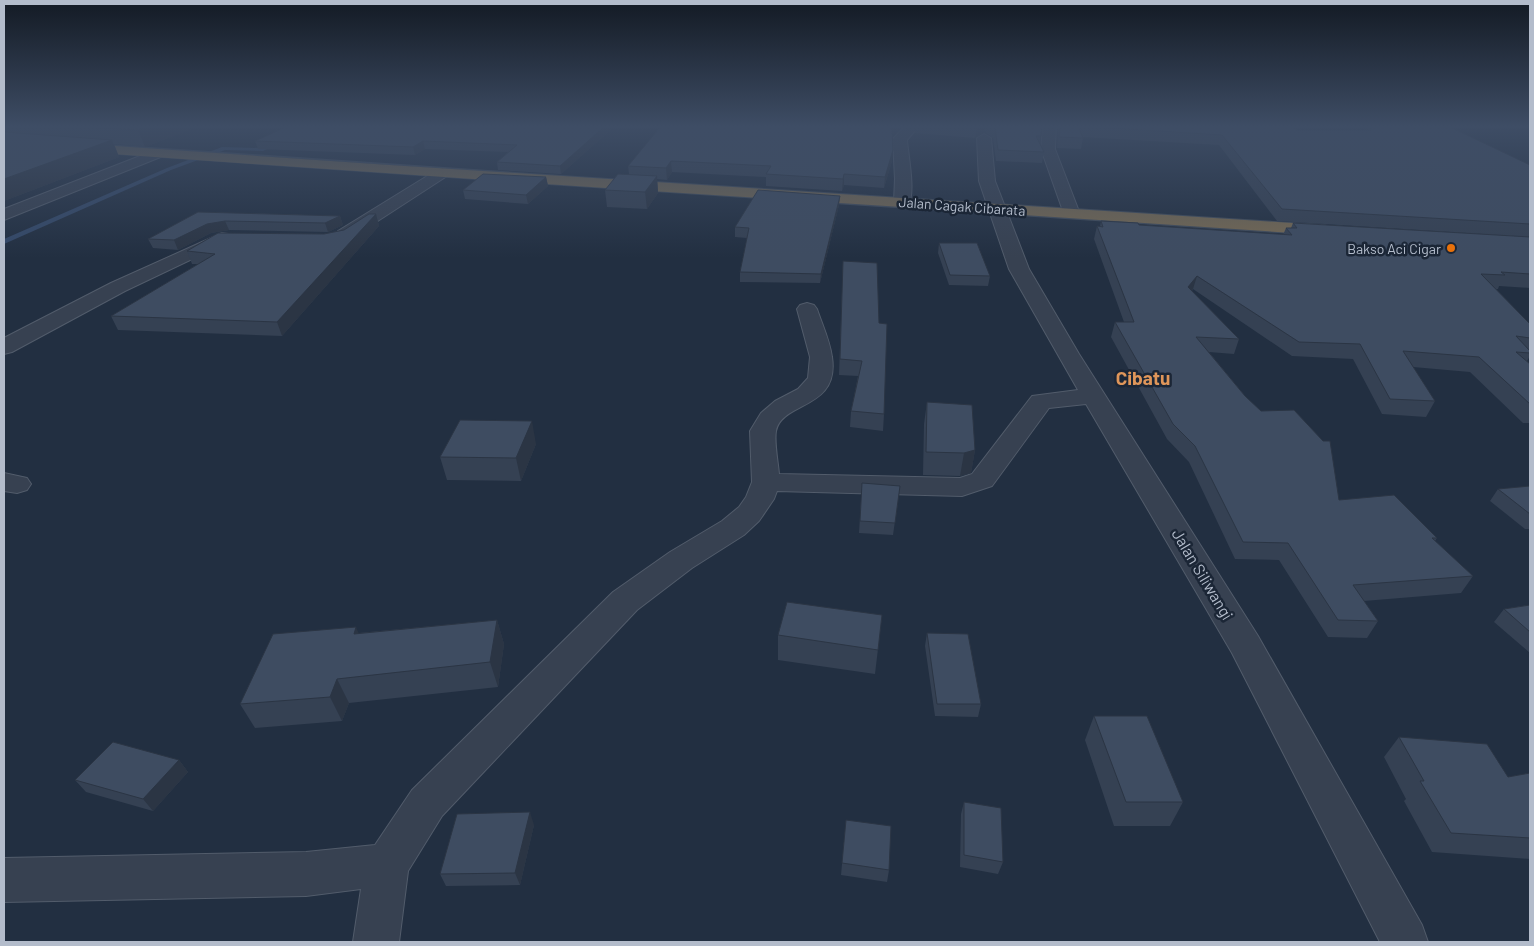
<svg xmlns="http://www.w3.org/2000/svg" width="1534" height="946" viewBox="0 0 1534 946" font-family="Barlow,sans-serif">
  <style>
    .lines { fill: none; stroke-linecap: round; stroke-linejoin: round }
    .stream { fill: #344969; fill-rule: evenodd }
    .minor-casing { stroke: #525c6b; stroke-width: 2 }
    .highway-casing { stroke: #414c5b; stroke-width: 2 }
    .minor { fill: #374151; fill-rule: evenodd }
    .highway { fill: #776a53; fill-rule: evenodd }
    .wall { fill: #354153 }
    .shaded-wall { fill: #2b3544 }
    .building { fill: #3e4c61; stroke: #2b3544 }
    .food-dot { fill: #e8710a; stroke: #1b2636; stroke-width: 2 }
    .labels { text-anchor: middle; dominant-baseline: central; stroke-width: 5; stroke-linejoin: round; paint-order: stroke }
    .far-street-label { font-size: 14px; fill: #b3bccb; stroke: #1b2636 }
    .far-poi-label { font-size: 14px; fill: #b3bccb; stroke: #1b2636; text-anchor: end }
    .street-label { font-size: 16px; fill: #b3bccb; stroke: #1b2636 }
    .quarter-label { font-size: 19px; font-weight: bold; fill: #df965a; stroke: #1b2636 }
  </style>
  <rect width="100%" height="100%" fill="#222f41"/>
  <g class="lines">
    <path class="stream" d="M303,126h6l-7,6 -39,19 -38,-1 -54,20 -167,74v-5l163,-71 55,-21 38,1z"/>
    <defs>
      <path id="minor" d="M905,126h14l-12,14c1,14 9,54 1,65h-12l-2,-3 1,-23 -2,-40z
        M1043,126h13l-1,23 25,65 -2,4h-12l-2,-4 -23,-65z
        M984,134l7,4 4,43 34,88 50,85 179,282 164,289 6,17h-48l-148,-289 -146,-249 -37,4 -57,78 -30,10 -185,-5 -3,8 -15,22 -15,14 -52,33 -55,42 -195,206 -34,55 -9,71h-46l8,-53 -55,7 -302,6v-44l302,-6 69,-7 37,-55 201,-198 57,-40 52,-31 17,-14 7,-10 6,-15 -2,-51 11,-18 14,-12 23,-12 10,-11 2,-21 -13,-48 3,-4 7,-2 7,2 3,4c5,15 13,32 15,48 8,53 -50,44 -56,74 -2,11 2,31 3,43l181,4 12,-4 60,-78 46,-6 -69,-121 -30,-88 -2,-43z
        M158,149l5,1 2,3 -2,3 -159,64v-11z
        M442,168l5,2 3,3 -3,3 -97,63 -6,1 -6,-1 -3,-4 3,-4 99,-61z
        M222,233l6,1 3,4 -3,4 -103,49 -113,61 -8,2v-16l107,-55z
        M4,473l23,5 4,6 -4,6 -10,3 -13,-2z"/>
      <path id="highway" d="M4,138c439,32 879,58 1318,87l6,1 3,4 -3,4 -6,1c-439,-30 -879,-56 -1318,-89z"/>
    </defs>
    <use href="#minor" class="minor-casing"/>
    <use href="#highway" class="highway-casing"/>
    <use href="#minor" class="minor"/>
    <use href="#highway" class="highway"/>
  </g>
  <path class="wall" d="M4,126h192v1l-51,20 -31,-3 5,13 -115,44z
    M615,126l-54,48 -63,-4 -1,-8 11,-10 -83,-3 -10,6 -157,-6 -3,-8z
    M916,126h126l-2,17 4,9 -2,11 -46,-2 -3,-23 -8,-6 -10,6 -60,-5z
    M1058,126h234l5,4h69v-4h82l82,39v123l-31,-2 -1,3h-2l34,35v32l-3,5 3,3v59h-7l-53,-51 -57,-5 22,34 -9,16 -44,-3 -29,-55 -61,-3 -99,-67 -1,2 47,48 -5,15 -25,-2 36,44 94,104 98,38 -2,3 38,35 -12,17 -97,8 14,20 -11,17 -39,-1 -49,-77 -44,-1 -46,-97 -22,-23 -56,-102 4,-15h9l-30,-83 3,-13h3l1,-5 38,4 144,10 3,-7h5l2,-5 221,13 -237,-15 -58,-76 -137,-8 1,1 -2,11 -24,-1z
    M893,138l-1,23 -8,27 -40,-3 -2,6 -76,-5v-9l-94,-5 -5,8 -10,-1 1,14 -11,16 -40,-2 -2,-17 24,-16 -1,-8z
    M546,177l2,9 -20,18 -63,-5 -2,-9z
    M839,205l-19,78 -80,-1v-10l7,-34 -12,-1v-10z
    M198,212l142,4 3,9 -15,7 -99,-2 -18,3 -33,17 -25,-2 -5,-9z
    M376,214l3,12 -97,110 -164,-6 -7,-14 87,-52h-6l-5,-13 137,-17 20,-4z
    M939,243l51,33 -2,10 -39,-1 -11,-32z
    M843,261l36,62 5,91 -1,17 -33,-4 1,-16 7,-35 -19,-1z
    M927,402l48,48 -4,23 -11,3 -37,-1 1,-51z
    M536,444l-15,37 -74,-1 -7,-23z
    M862,483l38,3 -7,49 -34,-2z
    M1530,486v43h-5l-35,-28 8,-12z
    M1530,605v48l-36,-31 10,-13z
    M882,615l-7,59 -97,-14v-25z
    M497,620l7,24 -6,43 -149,16 -7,18 -87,7 -15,-24 119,-71z
    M927,633l54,71 -3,13 -43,-1 -10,-70z
    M1094,716l89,86 -13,24h-56l-29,-86z
    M1399,737l109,40 22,-4v86l-98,-7 -28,-51 2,-2 -22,-42z
    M179,760l9,12 -35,39 -67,-19 -11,-12z
    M964,802l39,60 -5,12 -38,-7 1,-53z
    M846,820l43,50 -2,12 -46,-7z
    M534,825l-14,60 -74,1 -6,-12z"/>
  <path class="shaded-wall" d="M150,126h46v1l-51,20 -7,-17z
    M605,126h10l-54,48 -1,-8z
    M895,126h8l-12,13 1,-10z
    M980,126h6l-1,6 -10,6 2,-11z
    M112,140l7,17 -115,44v-22z
    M423,141l2,8 -10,6 -2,-8z
    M893,150l-1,11 -8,27 1,-11z
    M671,161l1,11 -5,8 -1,-12z
    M844,174v11l-2,6 1,-12z
    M657,176l1,17 -11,16 -2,-17z
    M546,177l2,9 -20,18 -2,-9z
    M840,196l-1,9 -19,78 1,-9z
    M376,214l3,12 -97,110 -5,-14z
    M340,216l3,9 -15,7 -3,-9z
    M225,221l4,9 -18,3 -33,17 -4,-10 33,-16z
    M1197,276l-4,13 -10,12 5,-14z
    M532,421l4,23 -15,37 -5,-23z
    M975,450l-4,23 -11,3 4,-23z
    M497,620l7,24 -6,43 -8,-25z
    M356,627l11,25 -13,-18z
    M337,679l12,24 -7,18 -12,-24z
    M179,760l9,12 -35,39 -10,-12z
    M530,812l4,13 -14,60 -5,-12z"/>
  <path class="building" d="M70,126h80l-12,4z
    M288,126h317l-45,40 -63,-4 20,-17 -94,-4 -10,6 -158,-6z
    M661,126h234l-3,3 1,21 -8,27 -41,-3 -1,5 -77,-5 5,-8 -100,-5 -5,7 -38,-2z
    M954,126h26l-3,1z
    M992,126h50l-1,10h-5l8,16 -46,-2 -3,-23z
    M1060,126h18l5,12 -24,-1z
    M1079,126h213l5,4h74v-4h77l82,39v59l-248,-15 -60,-74z
    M4,132l108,8 -108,39z
    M483,174l63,3 -20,18 -63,-5z
    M618,174l39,2 -12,16 -40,-2z
    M758,190l82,6 -19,78 -81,-2 9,-44 -14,-1z
    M198,212l142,4 -15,7 -100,-2 -18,3 -33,16 -26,-1z
    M369,214h7l-99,108 -166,-6 104,-62 -28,-3 31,-18 106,1 20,-4z
    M1101,221l37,2 1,2 153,10 -6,-7h11l-4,-5 237,14v37l-29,-2 4,3 -24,-1 49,50v14l-14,-2 14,15v2l-14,-1 14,12v40l-51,-47 -76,-6 32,50 -45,-2 -30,-55 -61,-2 -102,-66 -9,11 51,52 -43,-2 49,59 16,15 33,-1 29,31h7l9,59 55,-5 43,43h-5l41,38 -120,9 25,36 -40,-1 -50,-77 -45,-1 -48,-96 -22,-22 -58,-102h19l-37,-96 6,1z
    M939,243h38l13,33 -40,-1z
    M843,261l34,2 2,60 8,1 -3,90 -33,-3 11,-50 -22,-2z
    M927,402l45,3 3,45 -11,3 -38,-1z
    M460,420l72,1 -16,37 -76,-1z
    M862,483l38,3 -5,37 -35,-2z
    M1530,486v28l-32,-25z
    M787,602l95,13 -4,35 -100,-15z
    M1530,605v27l-26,-23z
    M497,620l-7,42 -153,17 -7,18 -90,7 33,-70 83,-7 -2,7z
    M927,633l41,1 13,70h-44z
    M1094,716h53l36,86h-57z
    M1399,737l88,7 21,33 22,-4v65l-79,-5 -31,-52h4z
    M113,742l66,18 -36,39 -68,-19z
    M964,802l37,6 2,54 -39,-7z
    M530,812l-15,61 -75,1 17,-60z
    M846,820l45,6 -2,44 -47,-7z"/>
  <linearGradient id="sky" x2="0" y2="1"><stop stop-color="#131a24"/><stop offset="0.49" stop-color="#3e4d65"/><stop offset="1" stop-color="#3e4d65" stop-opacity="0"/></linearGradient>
  <rect width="1534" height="258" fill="url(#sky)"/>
  <circle class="food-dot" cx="1451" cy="248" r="5"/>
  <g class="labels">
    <g class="far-street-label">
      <text transform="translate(962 206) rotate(4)">Jalan Cagak Cibarata</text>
    </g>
    <g class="far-poi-label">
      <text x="1441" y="248">Bakso Aci Cigar</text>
    </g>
    <g class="street-label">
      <text transform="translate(1203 574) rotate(59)">Jalan Siliwangi</text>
    </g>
    <g class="quarter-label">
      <text x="1143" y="377">Cibatu</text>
    </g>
  </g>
  <rect width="1534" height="946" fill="none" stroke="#b3bccb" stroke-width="10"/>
</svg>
